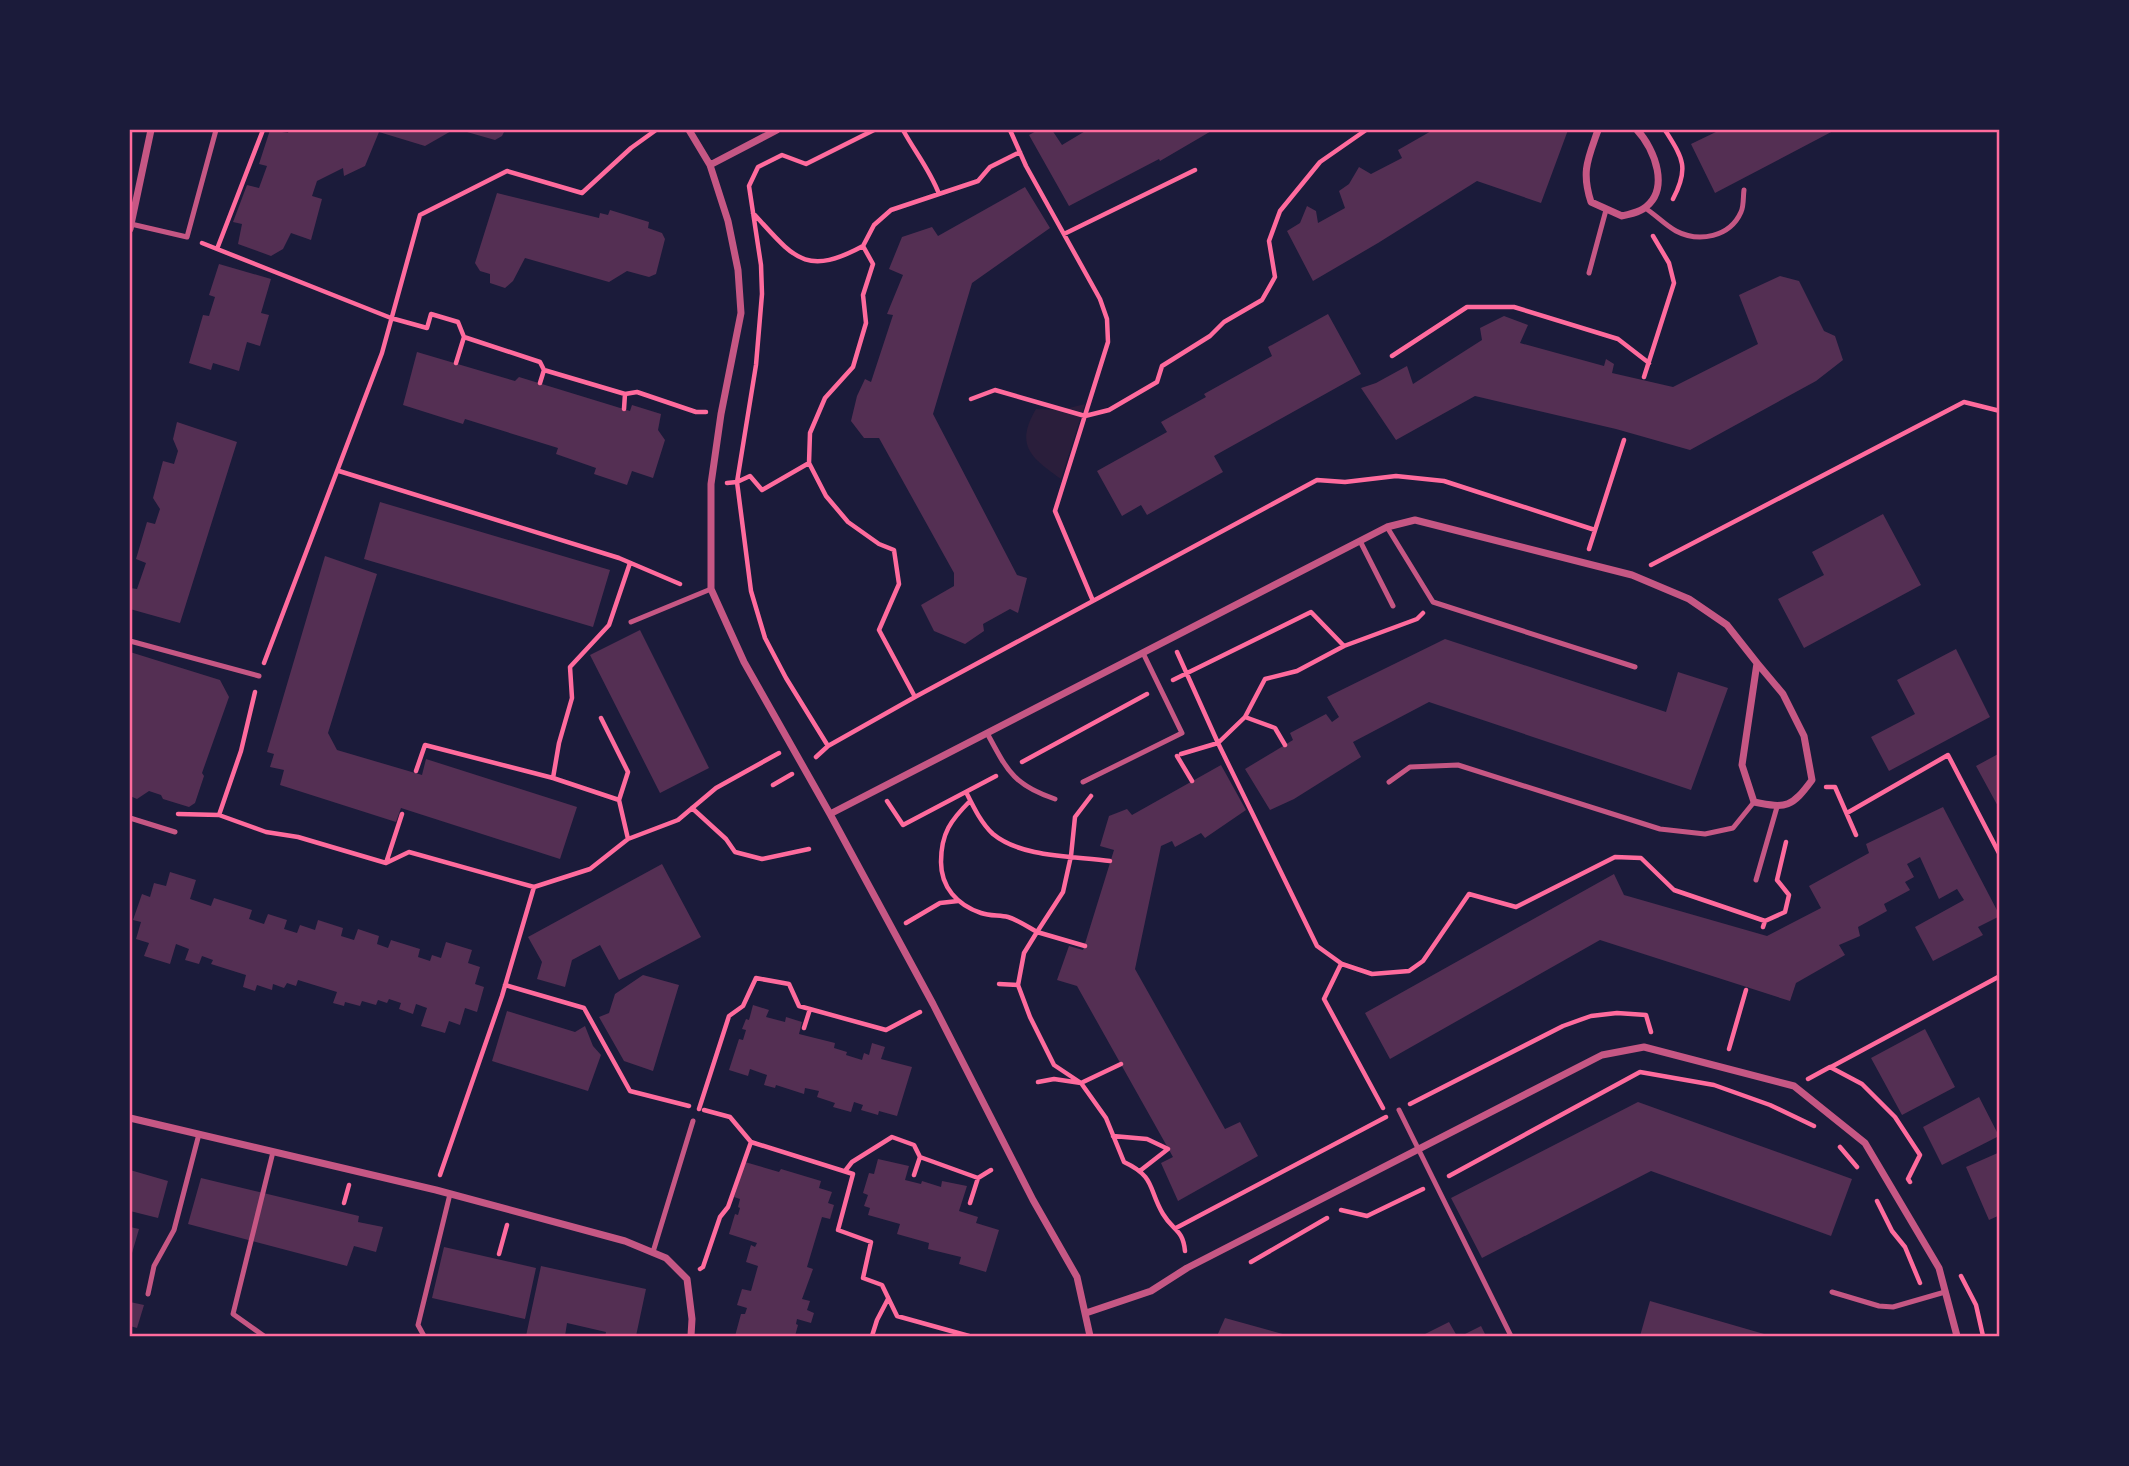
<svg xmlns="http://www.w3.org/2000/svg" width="2129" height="1466" viewBox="0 0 2129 1466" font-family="'Space Grotesk',sans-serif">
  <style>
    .green { fill: #2a1e3b }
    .building { fill: #542f53 }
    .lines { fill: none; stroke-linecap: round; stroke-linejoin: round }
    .path { stroke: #ff6b9d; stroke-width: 4.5 }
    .service { stroke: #c65784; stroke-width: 5 }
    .minor { stroke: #c65784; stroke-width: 7 }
    .neatline { fill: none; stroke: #ff6b9d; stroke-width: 2.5 }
  </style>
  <rect width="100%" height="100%" fill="#1b1b3a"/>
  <path class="green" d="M1085,404l-24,75c-29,-21 -47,-33 -25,-70l25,1z"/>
  <path class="building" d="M270,130l18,3 1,-3h164l-28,16 -46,-14 -14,34 -21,10 -1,-8 -26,13 -5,15 10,3 -11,41 -20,-7 -8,16 -12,7 -33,-12 4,-20 -9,-2 14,-37 12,3 8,-22 -8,-2z
    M460,130h45l-3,6 -7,4z
    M1038,130h14l10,15 25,-15h126l-53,31 -1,-2 -90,47 -40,-71z
    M1433,130h135l-27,73 -64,-22 -99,62 -65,38 -26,-50 13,-8 7,-17 9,5 2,12 27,-15 -6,-17 10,-7 10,-17 12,7 31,-16 -4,-8z
    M1720,130h115l-120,63 -24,-49z
    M1025,187l25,41 -78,55 -39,131 84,161 10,3 -9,35 -8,-4 -27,15 1,7 -19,13 -31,-13 -13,-26 33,-19v-13l-75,-135h-15l-13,-17 6,-25 8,-17 6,3 22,-67 -6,-1 16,-39 -14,-6 13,-32 30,-10 6,9z
    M497,193l102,25 1,-5 8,2 2,-5 39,12 -1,6 14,5 3,6 -9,35 -7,3 -22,-6 -18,11 -84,-24 -12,23 -8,7 -15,-5v-9l-10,-3 -5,-8z
    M219,264l52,15 -10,34 8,2 -9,31 -13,-4 -8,29 -26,-8 -2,7 -22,-7 14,-48 6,1 6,-19 -6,-2z
    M1780,276l19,5 25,50 11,5 8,24 -27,21 -126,69 -74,-21 -141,-33 -79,44 -35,-52 15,-5 31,-17 6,18 69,-44 -2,-12 24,-12 24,9 -8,18 84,23 2,-7 8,5 -2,9 61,14 85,-43 -19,-49z
    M1328,314l33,60 -147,82 9,16 -76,43 -6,-10 -19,11 -25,-45 70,-39 -6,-10 45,-25 -2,-3 68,-38 -4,-9z
    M417,352l98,29 4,-4 111,34 2,-6 29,9 -3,16 7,10 -12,38 -21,-7 -5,14 -33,-11 2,-6 -40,-14 2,-6 -93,-29 -2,5 -60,-19z
    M177,422l60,20 -57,181 -50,-14v-21l7,1 9,-26 -10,-4 11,-37 8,2 5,-15 -7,-11 10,-37 11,3 4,-13 -5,-12z
    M380,502l230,68 -17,57 -229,-68z
    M1883,514l38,71 -117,63 -26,-49 46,-24 -12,-23z
    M325,556l52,18 -49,159 9,17 85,25 4,-16 151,48 -17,52 -159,-51 -5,14 -116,-37 4,-15 -14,-3 4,-13 -7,-2z
    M640,630l69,138 -49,25 -70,-138z
    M1445,639l221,73 12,-40 50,16 -37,102 -262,-88 -76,40 8,15 -67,42 -24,11 -25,-41 48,-29 -3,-7 36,-19 6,8 7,-5 -12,-20z
    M1956,649l34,68 -101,54 -18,-34 44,-23 -18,-34z
    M130,652l90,28 9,17 -27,76 2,3 -9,27 -6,4 -26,-8 -2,-4 -12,-4 -12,8 -7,-3z
    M2000,753v57l-24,-44z
    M1221,765l25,45 -41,28 -4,-5 -26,14 -3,-6 -11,5 -26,123 90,160 15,-7 18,34 -80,45 -17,-38 12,-6 -96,-171 -20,-6 12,-34 14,4 31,-100 -14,-4 9,-30 18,-7 5,6z
    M1943,807l57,109 -22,11 5,8 -50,26 -18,-34 49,-27 -7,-11 -18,10 -19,-42 -13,7 7,13 -9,5 5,8 -26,14 3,7 -29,16 2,9 -21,9 6,10 -49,28 -6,18 -190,-61 -210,119 -25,-46 249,-139 10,21 143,41 54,-28 -12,-22 60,-33 -3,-9z
    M662,864l39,73 -82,43 -19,-35 -28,15 -7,27 -28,-8 5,-17 -14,-25z
    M170,872l26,8 -6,19 21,7 3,-8 38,12 -3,9 15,5 4,-10 19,6 -3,9 13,4 3,-8 15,5 3,-10 25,8 -2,8 13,4 4,-11 21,7 -2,8 11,4 3,-8 29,9 -2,8 12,4 2,-6 9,3 5,-16 26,8 -4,13 12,4 -5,17 9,3 -7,25 -12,-4 -5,17 -11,-4 -4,12 -24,-7 6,-18 -11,-4 -3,10 -14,-5 2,-6 -12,-4 -2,4 -9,-3 -2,5 -14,-4 -2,5 -15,-4 -1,4 -11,-3 4,-11 -39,-12 -2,6 -9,-3 -3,5 -11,-4 -1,6 -15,-5 -2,6 -12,-4 3,-12 -35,-11 2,-4 -11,-4 -3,8 -14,-4 4,-11 -13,-5 -6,20 -26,-8 5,-13 -13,-4 5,-17 -8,-2 9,-26 8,3 4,-14 12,3z
    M643,975l36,10 -26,86 -29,-10 -25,-44 10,-4 6,-19z
    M753,1005l16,5 -3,7 19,5 1,-5 16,5 -3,12 36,9 -1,5 13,4 -1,3 16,5 2,-7 5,2 3,-12 13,4 -4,12 31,8 -15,49 -18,-5 -1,4 -17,-5 2,-5 -9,-3 -3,10 -18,-5 2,-4 -18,-6 2,-6 -14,-3 -1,6 -28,-9 -1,3 -11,-3 3,-10 -17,-6 -2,7 -19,-6 10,-31 4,1 3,-10 -4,-1 4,-10 3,1z
    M507,1011l68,21 10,-6 8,20 8,9 -13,36 -96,-30z
    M1925,1029l30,58 -53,28 -31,-57z
    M1979,1097l20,39 -57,29 -19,-38z
    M1638,1102l214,77 -21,57 -180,-65 -169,87 -31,-60z
    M2000,1152v63l-11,5 -23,-53z
    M878,1159l31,7 -4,14 16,4 1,-3 19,6 1,-6 25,5 -8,25 19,6 -2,6 23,7 -13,42 -27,-8 2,-7 -33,-8 1,-6 -32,-9 3,-10 -32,-9 2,-7 -6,-2 4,-11 -5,-2 6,-20 5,1z
    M745,1162l34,10 2,-3 40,12 -2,7 13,4 -4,11 6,2 -4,14 -8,-2 -15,50 6,2 -11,30 8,2 -3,9 7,3 -3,10 -14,-4 -1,5 2,1 -3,11h-60l6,-22h4l2,-6 -10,-3 5,-16 9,2 7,-25 -12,-4 5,-17 4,2 2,-4 -28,-9 6,-20 3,1 2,-7 -2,-1 2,-8 -6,-2z
    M130,1170l38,11 -10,37 -28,-7z
    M201,1178l158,38 -1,6 25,5 -7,25 -22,-6 -7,20 -159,-42z
    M130,1227l9,2 -9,31z
    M444,1247l92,21 -11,51 -93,-21z
    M541,1266l105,23 -10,47h-31l1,-4 -39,-9 -2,13h-39z
    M1650,1301l121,35h-131z
    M130,1302l14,3 -7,23 -7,-2z
    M1225,1318l65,18h-73z
    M1449,1322l8,14h-36z
    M1481,1326l5,10h-25z"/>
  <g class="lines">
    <path class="path" d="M874,130l-68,34 -24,-9 -24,12 -9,19 12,79 1,29 -6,71 -19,117 14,109 14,47 21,40 42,68 87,-49
      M903,130c12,22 27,40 36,64
      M1010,130l16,36 74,133 7,20 1,23 -53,169 38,90
      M1665,130c17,27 25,37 8,69
      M1020,152l-30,15 -12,14 -87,29 -17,15 -11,21 10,18 -10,31 3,28 -13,44 -28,31 -15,35 -1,30 17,33 22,26 31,22 15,6 5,34 -20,46 36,67 402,-217 28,2 51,-6 48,5 151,49
      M753,213c40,43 51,65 110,33
      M1064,234l131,-64
      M202,243l189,75 36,10 4,-14 27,8 6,15 76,25 4,8 81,24 12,-2 59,20h10
      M217,249l46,-119
      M1392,356l75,-49h47l104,32 31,24
      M456,363l8,-26
      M1644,377l30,-94 -5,-20 -16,-27
      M540,383l4,-13
      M971,399l24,-9 90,26 24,-6 48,-28 5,-16 48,-30 14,-14 38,-22 13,-23 -6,-36 11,-30 40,-49 46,-32
      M624,409l1,-15
      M339,471l280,87 61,26
      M727,483l10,-1 13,-6 12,14 47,-27
      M1589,549l35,-109
      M1651,565l313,-163 36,9
      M1344,646l-47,25 -32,8 -20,38 -27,26 99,203 25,18 30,10 37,-3 14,-10 46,-67 47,13 99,-50 26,1 33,32 91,31 -2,6
      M1177,652l41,91 -37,11
      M264,663l118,-310 38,-138 87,-44 75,22 49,-45 25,-18
      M1173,680l138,-68 33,34 73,-27 6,-6
      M1245,717l30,11 10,17
      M601,718l27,54 -9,28
      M1177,756l15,25
      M816,757l12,-11
      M1022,762l125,-68
      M416,771l9,-26 128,33 6,-35 13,-45 -2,-31 39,-42 21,-62
      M553,778l66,22 9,39
      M773,785l19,-11
      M1826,787h9l21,48
      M966,792c7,14 15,31 27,42 29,24 81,22 117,27
      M887,801l16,24 93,-49
      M970,801c-19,19 -29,32 -29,61 0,25 16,43 40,51 9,3 19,2 27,4 10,3 20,10 29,15l26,-40 8,-36 4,-39 16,-21
      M692,808l34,31 9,13 27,7 47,-10
      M1847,813l101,-58 52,100
      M178,814l41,1 22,-64 14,-59
      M219,815l47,17 32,5 88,26 23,-11 125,35 56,-18 38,-30 50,-19 38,-32 63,-35
      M386,863l16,-49
      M1765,921l20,-9 4,-17 -12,-15 9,-38
      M906,923l34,-20 18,-2
      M1085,946l-48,-14 -13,21 -6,32 12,32 24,48 27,18 40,-19
      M1341,964l-17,35 59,109
      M999,984l19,1
      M505,985l79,23 46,83 59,15
      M804,1028l6,-19
      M1729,1049l17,-59
      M1831,1067l169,-91
      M1808,1079l22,-12 32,17 33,33 25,38 -12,24 2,3
      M1038,1082l16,-3 27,4 25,35 18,44c32,15 24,27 39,52 10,17 20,15 22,37
      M1410,1104l153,-78 28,-10 26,-3 29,2 5,17
      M699,1109l30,-93 14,-10 13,-28 33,6 10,22 87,24 34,-18
      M704,1110l26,7 21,25 102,32 -15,56 33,12 -8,36 19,7 15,31 72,20
      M1113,1136l34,3 21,10 -27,21
      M1840,1147l17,20
      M845,1171l7,-9 40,-25 22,8 6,12 58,21 13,-8
      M440,1175l62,-179 32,-109
      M914,1175l6,-18
      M1449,1176l191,-104 74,13 56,20 44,21
      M1877,1201l15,30 13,16 15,36
      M344,1203l5,-18
      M970,1203l8,-25
      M1341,1210l26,6 56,-27
      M1176,1228l210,-111
      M499,1254l8,-29
      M1251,1262l76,-44
      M700,1269l3,-2 17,-50 8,-10 23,-65
      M1961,1276l15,29 7,31
      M872,1336l5,-16 11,-21"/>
    <path class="service" d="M1645,208c11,7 20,17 31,23 23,12 54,6 65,-19 3,-6 2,-16 3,-22
      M131,224l56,13 29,-107
      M1589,273l17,-63
      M1387,527l46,75 202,65
      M1360,541l33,65
      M631,622l80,-33
      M130,641l129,35
      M987,733c20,37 26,52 68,66
      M1083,782l99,-49 -39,-80
      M1389,782l21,-15 48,-2 202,64 45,5 28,-6 21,-26
      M130,818l45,14
      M1756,880l21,-73
      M1399,1110l112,226
      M653,1252l40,-131
      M1832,1292l47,14 14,1 52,-15
      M148,1294l6,-28 20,-36 25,-96
      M264,1336l-31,-22 40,-162
      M424,1336l-6,-11 32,-131"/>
    <path class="minor" d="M689,130l21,35 18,56 10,49 3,43 -20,101 -10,70v105l33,73 86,152 103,190 100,196 44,77 13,59
      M1598,130c-10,29 -17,41 -7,72l31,14c7,-2 15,-3 21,-7 28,-18 12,-60 -6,-79
      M710,165l67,-35
      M130,229l21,-99
      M830,814l557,-287 28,-7 217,55 57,24 38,26 30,38 -15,102 12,37c33,7 38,5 58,-22l-8,-44 -21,-42 -26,-31
      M130,1118l306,72 189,51 41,17 21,21 5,40 -1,17
      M1086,1313l65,-22 36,-23 415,-213 42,-8 150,39 71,57 74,125 18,68"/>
  </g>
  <rect width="2129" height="1466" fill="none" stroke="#1b1b3a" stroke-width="262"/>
  <rect x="131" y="131" width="1867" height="1204" class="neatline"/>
</svg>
